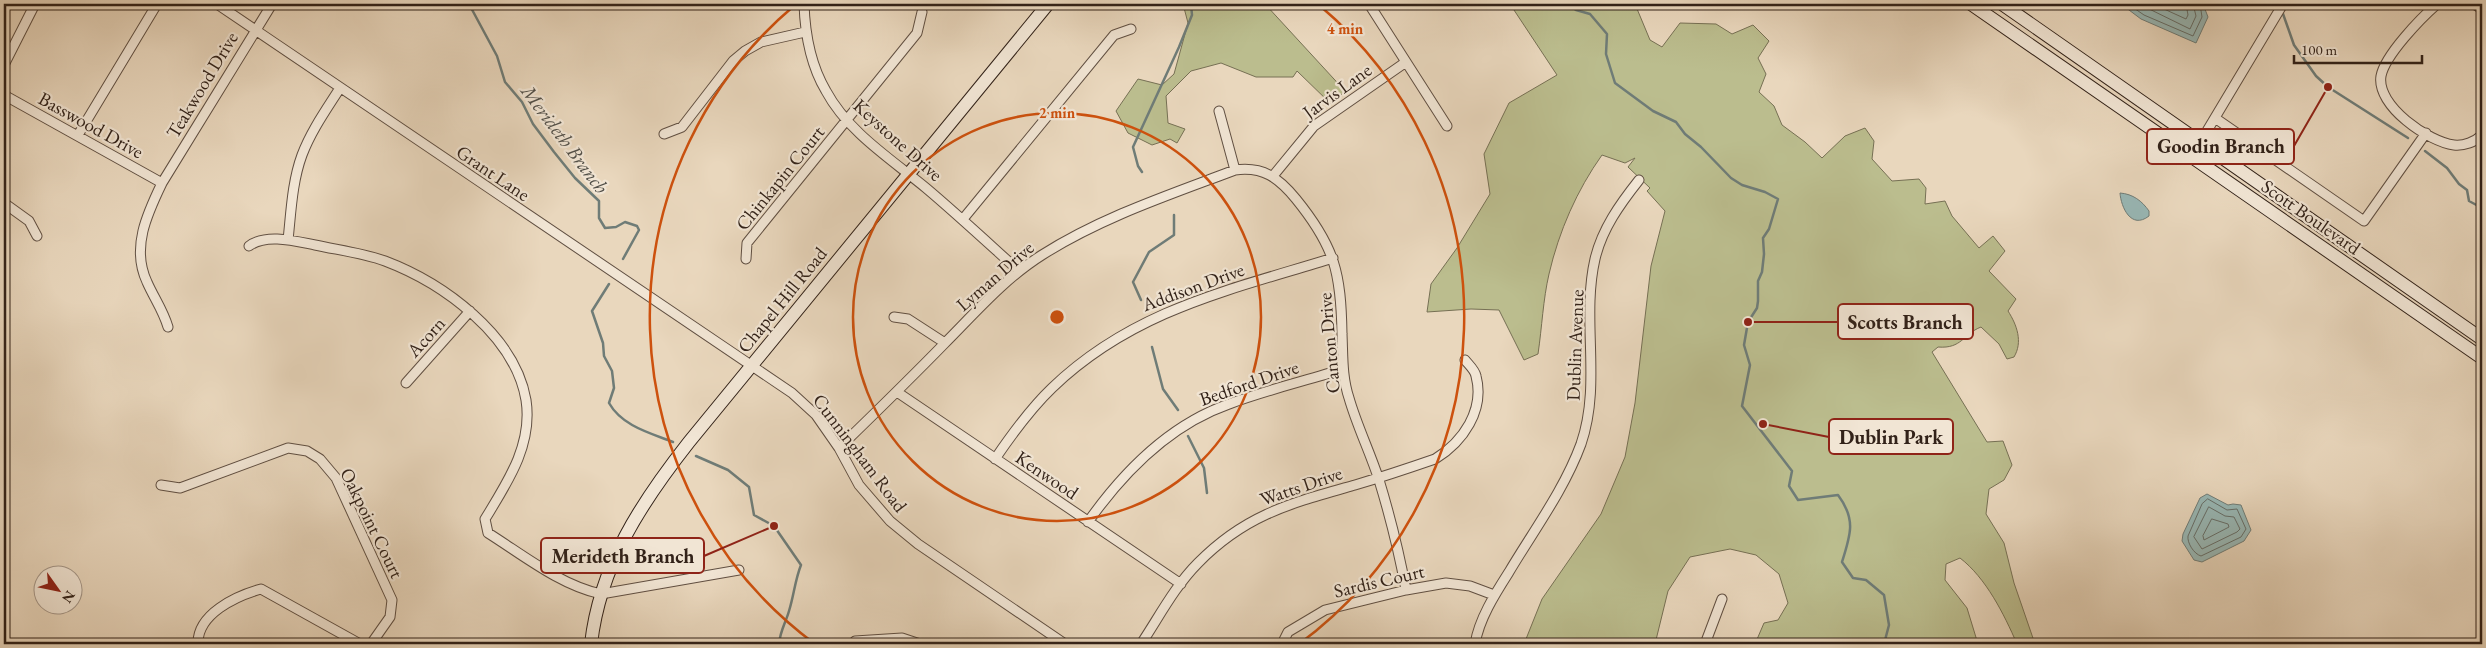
<svg xmlns="http://www.w3.org/2000/svg" width="2486" height="648" viewBox="0 0 2486 648" font-family="'EB Garamond',serif">
  <style>
    .green { fill: #bbbd8e; stroke: #767054 }
    .water { fill: #98b8b6; stroke: #6f7c77 }
    .lines { fill: none; stroke-linecap: round; stroke-linejoin: round }
    .shore { stroke: #656d68; stroke-width: 1 }
    .stream { stroke: #6f7c77; stroke-width: 2.5 }
    .street-casing { stroke: #604f42; stroke-width: 11 }
    .secondary-casing { stroke: #322219; stroke-width: 14 }
    .street { stroke: #f1e5d4; stroke-width: 9 }
    .secondary { stroke: #f1e5d4; stroke-width: 12 }
    .ring { fill: none; stroke: #cd510e; stroke-width: 2.5 }
    .labels { text-anchor: middle; dominant-baseline: central; stroke-width: 4.5; stroke-linejoin: round; paint-order: stroke }
    .street-label { font-size: 19px; fill: #322219; stroke: #f1e5d4 }
    .water-label { font-size: 20px; font-style: italic; fill: #514f48; stroke: #f1e5d4 }
    .centre { fill: #cd510e; stroke: #f1e5d4; stroke-width: 2.5 }
    .ring-label { font-size: 15px; text-anchor: middle; font-weight: bold; fill: #cd510e; stroke: #f1e5d4; stroke-width: 4.5; stroke-linejoin: round; paint-order: stroke }
    .leader { fill: none; stroke: #8f2418; stroke-width: 2 }
    .callout-dot { fill: #8f2418; stroke: #f1e5d4; stroke-width: 2 }
    .callout { fill: #f1e5d4; stroke: #8f2418; stroke-width: 2 }
    .callout-label { font-size: 20px; text-anchor: middle; font-weight: bold; fill: #322219 }
  </style>
  <rect width="100%" height="100%" fill="#e9d7bd"/>
  <filter id="stains"><feTurbulence type="fractalNoise" baseFrequency=".004" numOctaves="4"/><feColorMatrix values="0 0 0 0 .2 0 0 0 0 .09 0 0 0 0 .02 0 0 0 .5 -.17"/></filter>
  <radialGradient id="worn" r=".72"><stop offset=".6" stop-color="#630" stop-opacity="0"/><stop offset="1" stop-color="#630" stop-opacity=".3"/></radialGradient>
  <path class="green" d="M1183,4h82l80,87 -14,13 -34,-33 -4,6h-37l-35,-14 -30,8 -25,25 2,27 17,6 -8,14 -7,-4 -18,6 -24,-12 -12,-22 22,-32 24,6 12,-11 14,-51z
    M1510,4h125l15,36 12,7 18,-24 36,1 16,10 21,-9 16,16 -11,17 8,16 -7,18 15,14 8,19 23,17 17,16 23,-22 20,-8 9,13 -2,18 20,22 27,-2 7,9 -1,16 20,-3 7,15 27,32 14,-12 12,15 -16,20 27,28 -8,12c9,14 15,31 6,46l-7,2 -8,-15 -18,-17c-18,7 -19,22 -43,20l-6,5 55,90 16,-1 9,24 -8,15 -15,9 -3,25 18,29 10,40 21,61h-18c-13,-30 -31,-66 -57,-86l-14,6 -1,16 22,28 11,36h-223l9,-21 14,-3 10,-17 -9,-29 -23,-19 -26,-6 -40,8 -22,34 -13,53h-131l18,-45 59,-85 24,-57 10,-54 16,-137 14,-55 -18,-20 3,-3 -22,-21 7,-9 -10,5 -23,-8c-25,35 -43,76 -53,119 -6,26 -7,53 -11,80l-14,6 -25,-50 -28,-1 -44,3 4,-28 26,-36 33,-54 -6,-40 25,-51 48,-28z"/>
  <path class="water" d="M2121,4h82l5,13 -12,26 -55,-24z
    M2120,193c13,1 22,8 29,18v5c-18,14 -28,-9 -29,-23z
    M2207,494l21,11 5,-1 8,1 10,25 -7,11 -42,21 -8,-2 -12,-19 1,-7 17,-36z"/>
  <g class="lines">
    <path class="shore" d="M2128,4l16,11 49,21 9,-19 -2,-13
      M2139,4l51,25 6,-13 -3,-12
      M2153,4l33,15 2,-4 -2,-11
      M2208,499l19,11 10,-1 9,20 -5,8 -40,19c-7,-2 -14,-13 -13,-20l14,-32z
      M2209,507l16,9 9,1 6,12 -3,3 -35,17 -8,-12z
      M2212,519l16,5 1,3 -25,13 -1,-4z"/>
    <path class="stream" d="M469,4l28,52 8,26 17,20 11,22 21,28 21,26 24,23v17l6,10 11,-1 9,-5 12,4 2,4 -16,29
      M1568,4l8,6 14,4 17,20 -1,20 9,29 38,28 23,11 9,12 16,13 30,31 11,7 23,7 13,7 -9,30 -6,9 1,16 -2,18 -4,9v20l-1,7 -9,14 -4,23 6,20 -8,41 50,65 -3,15 9,14 40,-5c18,24 13,39 4,67l11,16 13,2 18,15 5,30 -5,19
      M2282,11l12,34 22,31 12,11 80,51
      M2425,151l22,17 12,16 8,6 2,11 13,7
      M1142,172l-4,-6 -5,-19 46,-100 13,-32 -1,-11
      M609,284l-17,27 11,32 1,13 8,15 2,17 -5,15c13,23 41,30 64,39
      M1141,300l-8,-18 16,-30 25,-17v-20
      M1152,347l11,42 15,21
      M1188,436l16,32 3,25
      M696,456l32,14 21,17 5,28 20,11 27,39c-6,15 -7,30 -12,46 -3,11 -9,20 -10,33"/>
    <defs>
      <path id="street" d="M217,4l575,389 24,22 23,33 20,37 31,36 28,23 147,100
        M804,4c1,30 6,60 22,87 22,41 65,68 100,97 32,27 62,55 93,83
        M1369,4l78,122
        M2437,4c-16,14 -52,51 -56,72 -5,30 48,66 73,69 10,1 21,-3 28,-10
        M2474,4l8,5
        M4,65l31,-61
        M4,95l158,88
        M1219,111l16,59
        M2215,118l149,103 62,-88
        M664,134l18,-7 51,-66 12,-10 16,-9 44,-10
        M78,135l79,-131
        M2192,156l91,-152
        M1273,176l41,-50 92,-64
        M4,203l25,18 8,15
        M963,219l151,-184 17,-6
        M288,240c3,-27 4,-58 14,-85 9,-24 24,-45 38,-67
        M249,246c17,-13 46,-5 66,-1 23,5 48,8 70,16 58,22 130,74 141,139 7,45 -19,83 -41,119l3,14c35,22 72,52 113,61l138,-24
        M746,259l1,-16 170,-210 5,-21
        M894,317l14,2 37,24
        M168,327c-5,-17 -14,-29 -21,-45 -16,-34 0,-68 15,-99l110,-179
        M406,383l64,-72
        M897,392l284,192
        M839,448c36,-35 71,-69 105,-104 31,-31 60,-65 98,-89 60,-38 127,-60 193,-85 28,-4 44,8 61,29 39,48 45,74 46,135 1,22 0,43 7,64 8,28 21,54 30,82 11,36 20,72 27,110
        M995,459c17,-25 35,-50 57,-71 81,-78 178,-98 281,-130
        M161,485l19,3 108,-40 19,3 13,8 16,19 56,122 -2,17 -19,27
        M1088,522c36,-51 81,-97 141,-118 37,-14 76,-23 114,-35
        M855,641l47,-3 18,6
        M198,644c-1,-30 38,-48 63,-55l99,55
        M1141,644c18,-27 34,-58 57,-81 48,-49 94,-60 157,-78 27,-8 54,-17 80,-26 28,-17 50,-49 41,-83 -1,-6 -8,-12 -11,-16
        M1282,644l6,-12 37,-22 81,-20 40,-7 24,3 24,9
        M1475,644c4,-25 20,-50 34,-72 25,-42 55,-82 72,-128 21,-61 0,-124 14,-185 7,-30 25,-55 44,-79
        M1705,644l17,-45"/>
      <path id="secondary" d="M1971,4l511,354
        M2002,4l480,335
        M591,644c9,-79 50,-141 98,-202l359,-438"/>
    </defs>
    <use href="#street" class="street-casing"/>
    <use href="#secondary" class="secondary-casing"/>
    <use href="#street" class="street"/>
    <use href="#secondary" class="secondary"/>
  </g>
  <g class="ring">
    <circle cx="1057" cy="317" r="204"/>
    <path d="M815 644A407 407 0 0 1 795 5M1319 5A407 407 0 0 1 1299 644"/>
  </g>
  <g class="labels">
    <g class="street-label">
      <text transform="translate(202 85) rotate(-59)">Teakwood Drive</text>
      <text transform="translate(1337 91) rotate(-36)">Jarvis Lane</text>
      <text transform="translate(91 125) rotate(29)">Basswood Drive</text>
      <text transform="translate(898 140) rotate(42)">Keystone Drive</text>
      <text transform="translate(493 173) rotate(34)">Grant Lane</text>
      <text transform="translate(780 178) rotate(-51)">Chinkapin Court</text>
      <text transform="translate(2311 217) rotate(35)">Scott Boulevard</text>
      <text transform="translate(995 276) rotate(-41)">Lyman Drive</text>
      <text transform="translate(1193 287) rotate(-20)">Addison Drive</text>
      <text transform="translate(782 300) rotate(-51)">Chapel Hill Road</text>
      <text transform="translate(426 337) rotate(-48)">Acorn</text>
      <text transform="translate(1329 343) rotate(-95)">Canton Drive</text>
      <text transform="translate(1575 345) rotate(-88)">Dublin Avenue</text>
      <text transform="translate(1249 383) rotate(-19)">Bedford Drive</text>
      <text transform="translate(860 453) rotate(53)">Cunningham Road</text>
      <text transform="translate(1047 475) rotate(34)">Kenwood</text>
      <text transform="translate(1301 486) rotate(-19)">Watts Drive</text>
      <text transform="translate(372 523) rotate(64)">Oakpoint Court</text>
      <text transform="translate(1379 581) rotate(-13)">Sardis Court</text>
    </g>
    <g class="water-label">
      <text transform="translate(565 139) rotate(53)">Merideth Branch</text>
    </g>
  </g>
  <circle cx="1057" cy="317" r="8" class="centre"/>
  <g class="ring-label">
    <text x="1345" y="34">4 min</text>
    <text x="1057" y="118">2 min</text>
  </g>
  <path class="leader" d="M2328 87L2294 146M1748 322L1838 322M1763 424L1829 437M774 526L704 556"/>
  <g class="callout-dot">
    <circle cx="2328" cy="87" r="5"/>
    <circle cx="1748" cy="322" r="5"/>
    <circle cx="1763" cy="424" r="5"/>
    <circle cx="774" cy="526" r="5"/>
  </g>
  <g class="callout">
    <rect x="2147" y="129" width="147" height="35" rx="5"/>
    <rect x="1838" y="304" width="135" height="35" rx="5"/>
    <rect x="1829" y="419" width="124" height="35" rx="5"/>
    <rect x="541" y="538" width="163" height="35" rx="5"/>
  </g>
  <g class="callout-label">
    <text x="2221" y="153">Goodin Branch</text>
    <text x="1905" y="329">Scotts Branch</text>
    <text x="1891" y="444">Dublin Park</text>
    <text x="623" y="563">Merideth Branch</text>
  </g>
  <rect width="2486" height="648" fill="none" stroke="#e9d7bd" stroke-width="20"/>
  <rect x="5" y="5" width="2476" height="638" fill="none" stroke="#322219" stroke-width="2.5"/>
  <rect x="10" y="10" width="2466" height="628" fill="none" stroke="#322219"/>
  <g transform="translate(58 590) rotate(123)"><circle r="24" fill="#f1e5d4" stroke="#a59789"/>
  <path d="M0-4L9 19L0 12L-9 19Z" fill="#8f2418"/>
  <text y="-8" font-size="14" font-weight="bold" text-anchor="middle" fill="#322219">N</text>
  </g>
  <path d="M2294 55v8h128v-8" fill="none" stroke="#322219" stroke-width="2.5"/>
  <text x="2301" y="55" font-size="15" fill="#322219" stroke="#f1e5d4" stroke-width="4" paint-order="stroke">100 m</text>
  <rect width="100%" height="100%" filter="url(#stains)"/>
  <rect width="100%" height="100%" fill="url(#worn)"/>
</svg>
